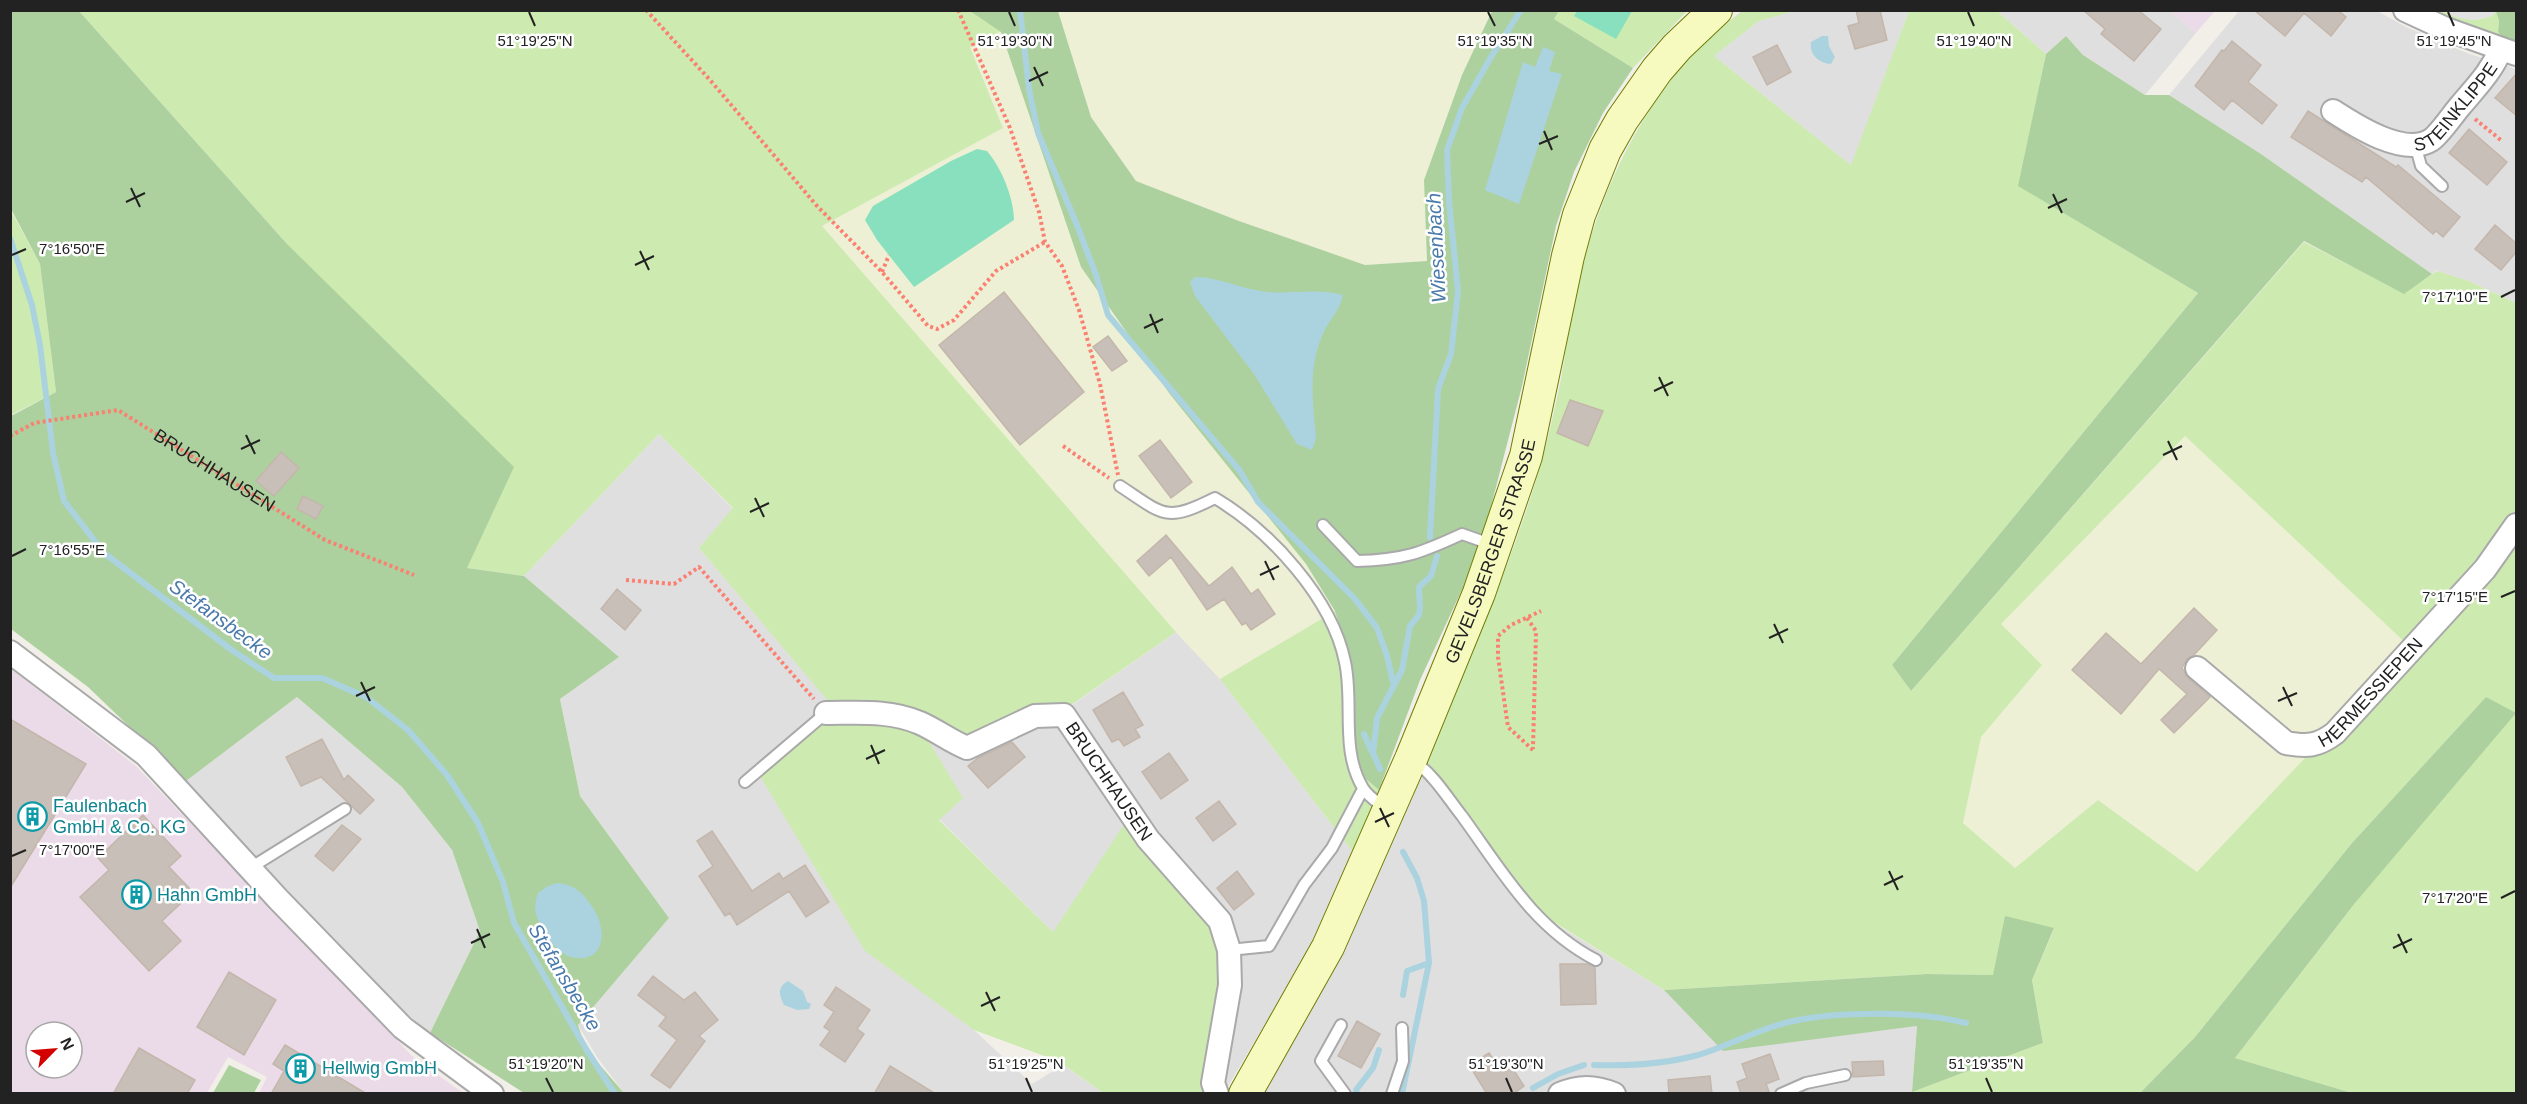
<svg xmlns="http://www.w3.org/2000/svg" width="2527" height="1104" viewBox="0 0 2527 1104" font-family="Arial,sans-serif">
  <style>
    .residential { fill: #e0dfdf }
    .industrial { fill: #ebdbe8; fill-rule: evenodd }
    .farmland { fill: #eef0d5 }
    .grass { fill: #cdebb0; fill-rule: evenodd }
    .forest { fill: #add19e }
    .pitch { fill: #88e0be }
    .parking { fill: #e2e2e2 }
    .water { fill: #aad3df }
    .lines { fill: none; stroke-linecap: round; stroke-linejoin: round }
    .stream { stroke: #aad3df; stroke-width: 6 }
    .building { fill: #c7bfb8; stroke: #c4b6ab; stroke-width: 1.5 }
    .lane-casing { stroke: #a9a9a9; stroke-width: 14 }
    .street-casing { stroke: #a9a9a9; stroke-width: 26 }
    .secondary-casing { stroke: #707d05; stroke-width: 34 }
    .path { stroke: #fa8072; stroke-width: 4; stroke-dasharray: 3 3; stroke-linecap: butt }
    .lane { stroke: #fff; stroke-width: 10 }
    .street { stroke: #fff; stroke-width: 22 }
    .secondary { stroke: #f7fabf; stroke-width: 32 }
    .ticks { fill: none; stroke: #222; stroke-width: 2 }
    .labels { text-anchor: middle; dominant-baseline: central; stroke-width: 5; stroke-linejoin: round; paint-order: stroke }
    .street-label { font-size: 18px; fill: #222; stroke: #fff }
    .culture-label { font-size: 18px; fill: #0d838f; stroke: #fff; text-anchor: start }
    .water-label { font-size: 20px; font-style: italic; fill: #4a7aab; stroke: #fff }
    .ticks-label { font-size: 15px; text-anchor: middle; fill: #222; stroke: #fff; stroke-width: 5; stroke-linejoin: round; paint-order: stroke }
  </style>
  <rect width="100%" height="100%" fill="#f2efe9"/>
  <path class="residential" d="M1795,11h114l-57,155 -138,-110 45,-35z
    M1997,11h173l26,22 -51,62 -62,-40 -17,-19 -20,18z
    M2239,11h138l29,16 61,26 49,16v234l-47,-22 -32,-10 1,-2 -6,5 -171,-120 -92,-59z
    M659,434l74,75 -34,39 136,160 139,322 58,54 31,-19 40,28h-479l-27,-36 -19,-32 91,-107 -89,-122 -20,-97 59,-42 -95,-81z
    M1176,632l44,47 136,177 -46,92 -86,145 -170,-160 -115,-114 -14,-85 143,-26z
    M297,697l105,90 50,63 28,81 -50,102 -52,-44 -192,-208z
    M1424,757l120,160 120,73 59,60 194,-24 -5,66 7,1 -662,1z"/>
  <path class="industrial" d="M2170,11h45l-19,22z
    M10,668l126,98 276,290 51,37h-204l8,-16 -39,-20 -21,36h-196zM36,1032h36v36h-36z"/>
  <path class="farmland" d="M1058,11h434l-30,64 -38,105 3,81 -62,4 -126,-44 -103,-40 -45,-64z
    M1001,31l80,236 88,126 137,171 29,47 -115,68 -44,-47 -355,-406 182,-98 -33,-82z
    M2185,436l225,211 -213,225 -99,-72 -83,68 -52,-45 18,-86 61,-72 -42,-41z"/>
  <path class="grass" d="M970,10l31,21 -31,16 33,81 -181,98 354,406 -109,76 -105,31 -37,-4 38,63 -24,22 114,112 74,-112 94,118 4,49 -15,106h-107l-45,-32 -84,-31 -109,-79 -105,-175 74,-68 -135,-160 34,-40 -74,-74 -135,142 -57,-8 -179,-323 -209,-234z
    M1559,11h128l-54,57 -79,-49z
    M1742,11h53l-36,10 -45,35 137,109 58,-154h88l49,43 -27,132 179,107 -306,372 19,26 393,-449 100,51 33,-22 32,10 47,22v790h-164l-117,-35 120,-155 131,-206 -134,146 -157,194 -55,56 -228,-1 131,-49 -11,-63 22,-51 -61,46 -66,-1 -263,16 -120,-74 -120,-159c41,-91 83,-181 112,-277 10,-33 18,-67 25,-101 6,-34 10,-69 19,-103 25,-102 76,-202 162,-265zM2185,436l225,211 -213,225 -99,-72 -83,68 -52,-45 18,-86 61,-72 -41,-41z
    M2441,11c17,6 37,15 55,1l3,9 -1,11 5,7 -57,-21z
    M10,209l30,55 16,128 -45,23z
    M1335,611l14,48 17,120 13,11 -23,66 -136,-177z"/>
  <path class="forest" d="M10,11h69l209,234 226,222 -47,101 57,8 95,81 -59,42 20,97 89,122 -91,107 8,24 38,44h-100l-94,-60 50,-102 -28,-81 -50,-63 -105,-90 -111,84 -98,-94 -77,-58v-213l45,-24 -16,-128 -29,-55z
    M970,11h88l33,106 45,64 103,40 126,44 62,-4 -3,-81 38,-105 30,-64h67l-5,8 79,49 -30,45 -29,59 -18,54 -34,160 -43,167 -59,127 -41,110 -13,-11 -11,-18 -6,-102 -14,-48 -29,-47 -137,-171 -88,-126 -80,-235z
    M2499,11h17v32l-13,-4 -5,-7 1,-11 -3,-9z
    M2066,36l17,19 62,40h24l92,59 171,120 -28,20 -100,-53 -393,450 -19,-26 306,-372 -180,-107 28,-132z
    M2486,697l30,16 -161,190 -120,155 117,35h-212l55,-56 157,-194z
    M2005,916l49,12 -22,52 11,63 -131,49 5,-66 -194,25 -59,-61 263,-16 66,1z
    M229,1065l32,15 -7,13h-41z"/>
  <path class="pitch" d="M1577,11v-1l55,1 -16,28 -42,-23z
    M977,149l10,2c14,16 27,47 27,69l-100,67 -37,-47 -12,-20 8,-14 78,-45z"/>
  <path class="parking" d="M2495,11l1,1 -4,4 -17,4 -17,-2 -15,-7z"/>
  <path class="water" d="M1822,36h6l1,10 6,11 -4,7c-12,-1 -22,-9 -20,-22z
    M1543,47l12,5 -6,19 13,3 -43,130 -34,-14 38,-128 12,5z
    M1195,277c25,0 48,13 73,15 26,2 50,-4 75,3 -4,18 -15,25 -21,41 -14,33 -9,68 -6,103l-4,11 -15,-6 -43,-70 -59,-78 -5,-14z
    M557,883c19,2 26,10 36,25 15,22 12,57 -22,49 -16,-4 -36,-34 -36,-50 0,-4 2,-10 3,-14l10,-7z
    M788,981l15,10 4,11 4,2 -2,5 -12,1 -13,-5c-5,-10 -7,-18 4,-24z"/>
  <g class="lines">
    <path class="stream" d="M1020,10l9,79 9,44 39,92 19,50 12,40 132,156 18,31 97,97 22,29 10,28 7,30
      M10,238l22,67 8,40 13,108 11,48 40,52 129,98 41,27h48l44,19 42,33 39,45 31,48 25,59 11,41 72,126 29,45
      M1430,537l8,-148 13,-35 7,-63 -9,-90 -2,-51 15,-42 29,-51 30,-47
      M1364,734l8,18
      M1380,769l-7,-16 4,-35 25,-48 8,-44 9,-11 1,-7 -1,-21 12,-11 6,-20
      M1403,995l4,-24 22,-8
      M1594,1065c34,1 71,-1 104,-10 33,-10 62,-27 95,-34 48,-10 126,-10 173,2
      M1533,1088l25,-14 26,-9
      M1357,1094l-1,-4 17,-22 6,-18
      M1402,1094l27,-131 -5,-62 -7,-23 -14,-26"/>
  </g>
  <path class="building" d="M1856,10h24l7,30 -32,9 -7,-23 11,-3z
    M2083,10h55l23,19 -27,32 -33,-27 4,-5z
    M2254,10h84l8,7 -15,19 -27,-23 -19,23z
    M2232,41l29,24 -13,17 29,23 -15,19 -30,-24 -8,10 -29,-24 27,-36 2,1z
    M1777,45l14,27 -24,13 -14,-28z
    M2517,73v43l-22,-18z
    M2308,111l88,56 2,-2 62,52 -17,20 -7,-6 -3,3 -67,-57 -4,5 -71,-45z
    M2469,129l38,33 -20,23 -38,-32z
    M2495,225l22,19v7l-16,19 -26,-21z
    M1004,292l80,100 -64,53 -81,-100z
    M1108,336l19,25 -15,10 -19,-24z
    M1570,400l33,11 -15,35 -31,-13z
    M1160,440l32,42 -21,16 -32,-42z
    M281,452l18,16 -25,28 -18,-15z
    M303,496l20,10 -7,13 -19,-10z
    M1166,535l43,51 23,-19 19,27 7,-5 17,25 -24,16 -5,-7 -4,2 -18,-26 -17,11 -36,-53 -22,19 -12,-15z
    M617,589l24,21 -16,20 -24,-21z
    M2194,608l23,22 -23,25 -7,4 -5,9 6,10 22,19 -36,36 -13,-13 26,-26 -28,-25 -38,45 -49,-44 34,-37 35,31z
    M1123,692l20,33 -8,4 5,8 -16,9 -5,-7 -7,3 -19,-32z
    M10,719l76,45 -76,124z
    M322,739l22,41 4,-5 26,25 -14,14 -39,-37 -20,9 -15,-29z
    M1012,742l13,15 -37,31 -20,-22 10,-8z
    M1169,753l19,27 -27,19 -19,-27z
    M1219,801l17,23 -23,17 -17,-23z
    M143,815l38,41 -12,11 24,25 -31,29 19,20 -32,30 -69,-74 29,-27 -11,-12z
    M342,825l19,14 -28,32 -18,-15z
    M712,831l40,60 27,-18 4,6 22,-14 24,37 -23,15 -17,-26 -52,34 -7,-12 -5,3 -26,-40 14,-10 -16,-25z
    M1237,871l17,23 -20,16 -17,-22z
    M1560,964h28l7,3 1,37 -35,1z
    M229,972l47,28 -32,55 -47,-28z
    M653,976l31,24 11,-8 23,28 -19,16 6,5 -35,47 -19,-13 26,-35 -18,-14 7,-9 -28,-22z
    M836,987l34,23 -13,19 7,5 -19,28 -25,-17 10,-14 -6,-4 10,-15 -10,-7z
    M1357,1021l23,13 -19,34 -23,-12z
    M285,1045l82,49h-96l13,-23 -11,-7z
    M139,1048l56,32 -8,14h-74z
    M1489,1053l12,17 9,-6 14,22 -11,8h-26l-18,-29z
    M1770,1054l9,25 -13,5 4,10h-29l-4,-12 10,-4 -5,-14z
    M1883,1061l1,14 -31,2 -1,-15z
    M890,1066l46,28h-62z
    M1710,1076l2,18h-43l-1,-14z"/>
  <g class="lines">
    <defs>
      <path id="lane" d="M2415,144l6,22 21,20
        M1120,486c44,29 45,37 95,12 55,33 117,100 130,164 9,41 -5,88 18,126 4,8 16,15 23,21
        M1323,525l34,36c46,-1 64,-8 105,-27l31,11
        M1414,761c20,14 33,36 48,55 40,55 72,112 134,144
        M745,782l81,-69
        M250,868l95,-59
        M1229,950l40,-4 35,-61 28,-37 31,-59
        M1341,1025l-20,36 24,33
        M1392,1094l11,-33 -1,-33
        M1781,1094l25,-11 39,-8"/>
      <g id="street">
        <path d="M2405,10l41,19 70,25"/>
        <path id="s2" d="M2333,111c23,15 71,46 98,29 9,-6 22,-26 30,-35 16,-19 30,-33 40,-56"/>
        <path d="M10,652l136,103 132,144 125,129 89,66"/>
        <path id="s3" d="M2197,668l89,75c21,4 32,3 49,-10l150,-164 31,-44"/>
        <path id="s4" d="M826,713c33,0 64,-3 94,10 16,7 30,18 47,25l68,-32 29,-1 84,124 72,82 9,29 1,35 -17,98 4,11"/>
        <path d="M1560,1094c19,-8 34,-8 54,0"/>
      </g>
      <g id="secondary">
        <path id="s5" d="M1245,1094l83,-147 83,-188 68,-166 47,-137 42,-200 11,-41 26,-65 17,-30 35,-50 20,-23 39,-37"/>
      </g>
    </defs>
    <use href="#lane" class="lane-casing"/>
    <use href="#street" class="street-casing"/>
    <use href="#secondary" class="secondary-casing"/>
    <g class="path">
      <path d="M646,10l64,70 107,126 65,66 46,54 9,3 17,-9 42,-49 49,-29"/>
      <path d="M958,10l52,118 29,84 6,30 17,24 17,44 21,74 18,91"/>
      <path d="M2475,119l27,22"/>
      <path d="M882,272l7,-17"/>
      <path id="s1" d="M10,436l24,-13 84,-13 207,130 89,35"/>
      <path d="M1063,446l46,32"/>
      <path d="M626,580l48,4 25,-17 115,132"/>
      <path d="M1527,618l9,13 -3,118"/>
      <path d="M1533,750l-25,-23 -10,-70v-21l13,-11 30,-14"/>
    </g>
    <use href="#lane" class="lane"/>
    <use href="#street" class="street"/>
    <use href="#secondary" class="secondary"/>
  </g>
  <path class="ticks" d="M529,12l6,14M1009,12l6,14M1488,12l7,14M1968,12l6,14M2448,12l6,14M1034,67l9,19M1029,81l19,-9M1544,131l8,19M1539,144l19,-8M131,188l9,19M2053,194l9,19M126,202l19,-9M2048,208l19,-9M640,251l9,19M12,255l14,-6M635,265l19,-9M2501,297l14,-7M1150,314l8,19M1144,328l19,-9M1659,377l9,19M1654,391l19,-9M246,435l9,19M2168,441l9,19M241,449l19,-9M2163,455l19,-9M755,498l9,19M750,512l19,-9M12,556l14,-7M1265,561l9,19M1260,575l19,-9M2501,597l14,-6M1774,624l9,19M1769,638l19,-9M361,682l9,19M2283,687l9,19M356,696l19,-9M2278,701l19,-8M871,745l8,19M866,759l19,-9M1380,808l9,19M1375,822l19,-9M12,856l14,-6M1889,871l9,19M1884,885l19,-9M2501,898l14,-7M477,929l8,19M2398,934l9,19M471,943l19,-9M2393,948l19,-9M986,992l9,19M981,1006l19,-9M546,1078l7,14M1026,1078l6,14M1506,1078l6,14M1986,1078l6,14"/>
  <defs>
    <symbol id="building-ring" viewBox="-11 -11 22 22"><circle r="9.5" fill="#fff" stroke="#0f9aa8" stroke-width="1.5"/><path d="M-4-6H4V6H1V3H-1V6H-4ZM-2.5-4.3h1.7v1.8h-1.7ZM.8-4.3h1.7v1.8H.8ZM-2.5-1h1.7V.8h-1.7ZM.8-1h1.7V.8H.8Z" fill="#0f9aa8"/></symbol>
  </defs>
  <g fill-rule="evenodd">
    <use href="#building-ring" x="16" y="800" width="33" height="33"/>
    <use href="#building-ring" x="120" y="878" width="33" height="33"/>
    <use href="#building-ring" x="284" y="1052" width="33" height="33"/>
  </g>
  <g class="labels">
    <g class="street-label">
      <text stroke="none"><textPath href="#s2" startOffset="147">STEINKLIPPE</textPath></text>
      <text stroke="none"><textPath href="#s1" startOffset="226">BRUCHHAUSEN</textPath></text>
      <text stroke="none"><textPath href="#s5" startOffset="597">GEVELSBERGER STRASSE</textPath></text>
      <text stroke="none"><textPath href="#s3" startOffset="222">HERMESSIEPEN</textPath></text>
      <text stroke="none"><textPath href="#s4" startOffset="333">BRUCHHAUSEN</textPath></text>
    </g>
    <g class="culture-label">
      <text x="53" y="806">Faulenbach<tspan x="53" dy="21">GmbH &amp; Co. KG</tspan></text>
      <text x="157" y="895">Hahn GmbH</text>
      <text x="322" y="1068">Hellwig GmbH</text>
    </g>
    <g class="water-label">
      <text transform="translate(1436 248) rotate(-93)">Wiesenbach</text>
      <text transform="translate(221 619) rotate(36)">Stefansbecke</text>
      <text transform="translate(565 977) rotate(59)">Stefansbecke</text>
    </g>
  </g>
  <g class="ticks-label">
    <text x="2454" y="46">51°19'45"N</text>
    <text x="535" y="46">51°19'25"N</text>
    <text x="1015" y="46">51°19'30"N</text>
    <text x="1495" y="46">51°19'35"N</text>
    <text x="1974" y="46">51°19'40"N</text>
    <text x="72" y="254">7°16'50"E</text>
    <text x="2455" y="302">7°17'10"E</text>
    <text x="72" y="555">7°16'55"E</text>
    <text x="2455" y="602">7°17'15"E</text>
    <text x="72" y="855">7°17'00"E</text>
    <text x="2455" y="903">7°17'20"E</text>
    <text x="546" y="1069">51°19'20"N</text>
    <text x="1026" y="1069">51°19'25"N</text>
    <text x="1506" y="1069">51°19'30"N</text>
    <text x="1986" y="1069">51°19'35"N</text>
  </g>
  <rect width="2527" height="1104" fill="none" stroke="#222222" stroke-width="24"/>
  <g transform="translate(54 1050) rotate(65)"><circle r="28" fill="#ffffff" stroke="#a7a7a7" stroke-width="1.5"/>
  <path d="M0-4.5L10 22L0 15L-10 22Z" fill="#d40000"/>
  <text y="-9" font-size="16" font-weight="bold" text-anchor="middle" fill="#222222">N</text>
  </g>
</svg>
